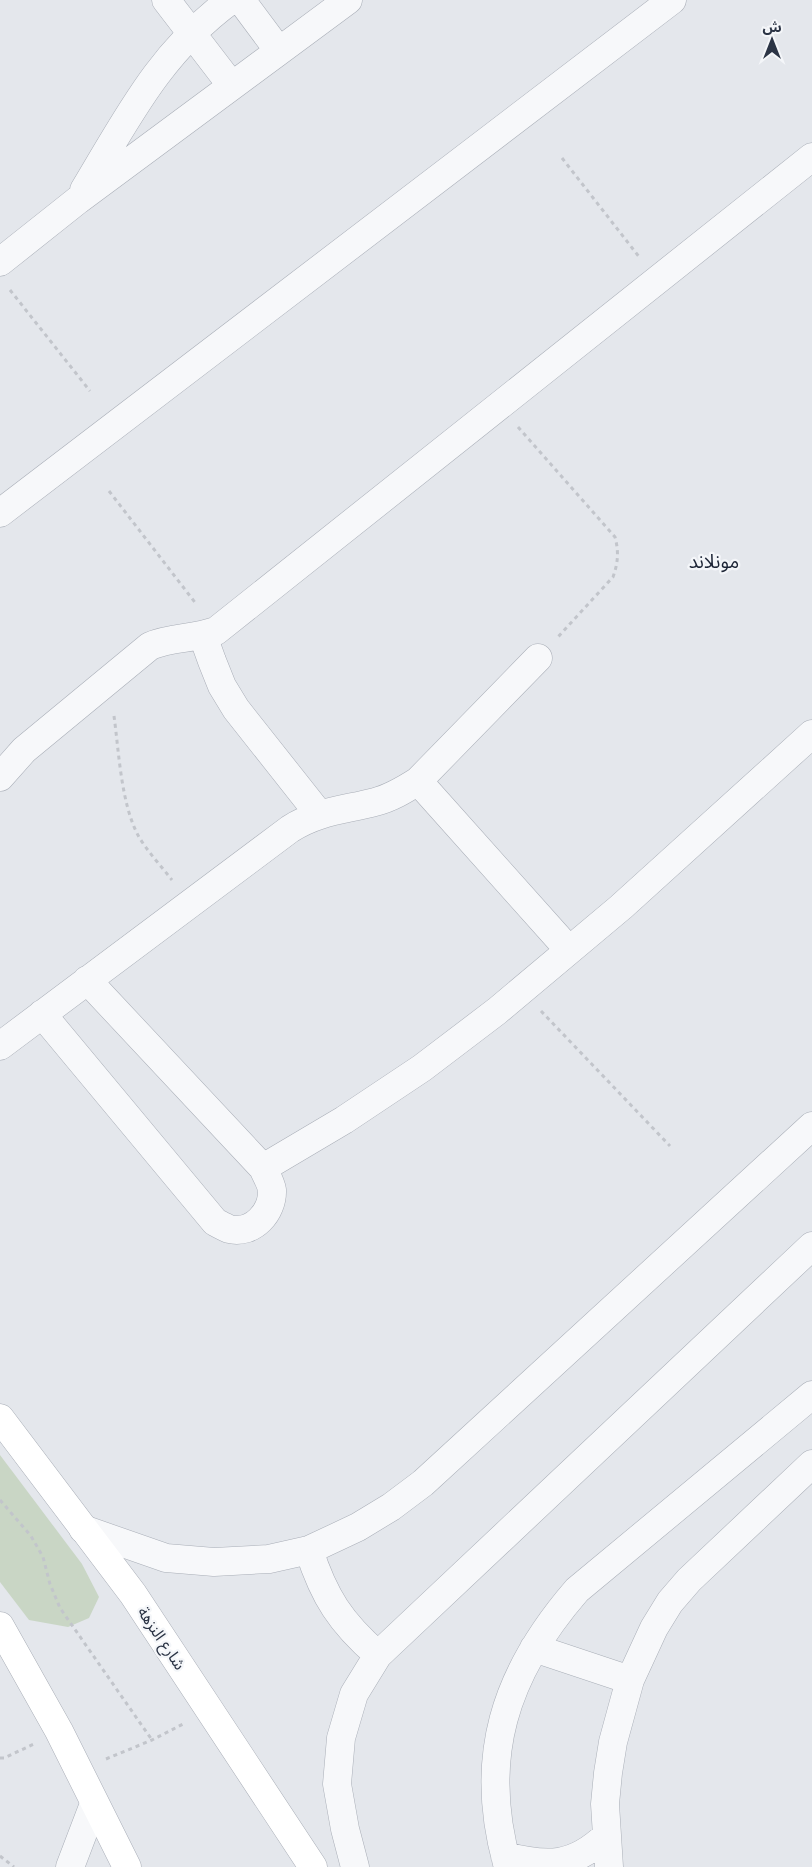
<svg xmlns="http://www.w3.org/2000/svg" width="812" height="1867" viewBox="0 0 812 1867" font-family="Inter,'Noto Sans Arabic',sans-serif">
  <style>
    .green { fill: #c9d6c5 }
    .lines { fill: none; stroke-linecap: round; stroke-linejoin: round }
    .minor-casing { stroke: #a9aeb7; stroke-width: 29 }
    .tertiary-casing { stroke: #a9aeb7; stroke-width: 29 }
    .secondary-casing { stroke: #a9aeb7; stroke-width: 29 }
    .path { stroke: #c2c5cb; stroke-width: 3; stroke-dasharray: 4 4; stroke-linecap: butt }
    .minor { stroke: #f7f8fa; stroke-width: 28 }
    .tertiary { stroke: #f7f8fa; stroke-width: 28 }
    .secondary { stroke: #fff; stroke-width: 28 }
    .labels { text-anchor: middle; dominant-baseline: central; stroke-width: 4.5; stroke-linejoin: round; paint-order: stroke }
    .street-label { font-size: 16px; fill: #2b3445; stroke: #f4f6f9 }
    .quarter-label { font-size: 19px; fill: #1d2536; stroke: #f4f6f9 }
  </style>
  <rect width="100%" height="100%" fill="#e4e7ec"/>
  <path class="green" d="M0,1455l82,109 17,33 -10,21 -21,9 -39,-7 -29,-38z"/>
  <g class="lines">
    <defs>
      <path id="minor" d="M166,0l66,86
        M241,0l38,51
        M84,190c44,-73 76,-138 147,-190
        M0,262l78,-62 270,-200
        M0,513l672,-513
        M203,636l9,25 10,25 14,23 83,105
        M0,777l24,-27 126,-104c21,-9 44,-7 66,-15l596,-474
        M418,781l151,169
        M42,1014l173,208c4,2 9,5 14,7 24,6 44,-17 43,-39 -1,-7 -6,-15 -9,-22l-176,-188
        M0,1046l290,-217c28,-18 54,-19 85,-27 16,-4 29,-12 43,-21l120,-123
        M263,1168l81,-48 78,-52 75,-57 124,-104 191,-173
        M534,1648l96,32
        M505,1856c43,11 68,11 101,-20
        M508,1867c-31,-108 -4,-193 69,-277l235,-195
        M609,1867l-4,-63 3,-31 5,-31 17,-62 24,-52 16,-26 19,-22 123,-116"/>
      <path id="tertiary" d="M83,1529l83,29 48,4 55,-3 40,-9 49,-23 33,-20 32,-24 389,-357
        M309,1550c15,47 32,73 69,105
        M70,1867l24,-63
        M355,1867l-10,-38 -8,-45 4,-46 13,-44 24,-39 434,-409"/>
      <path id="secondary" d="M0,1418l133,176 180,273
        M0,1626l59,105 68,136"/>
    </defs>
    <use href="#minor" class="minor-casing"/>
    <use href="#tertiary" class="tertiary-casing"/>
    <use href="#secondary" class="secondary-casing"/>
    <path class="path" d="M562,158l78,100
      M10,290l80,101
      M518,427l97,110c4,15 3,26 -2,40l-56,61
      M109,491l88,114
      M114,716c5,36 7,89 25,121 9,15 22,29 33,43
      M541,1011l129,135
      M0,1500l31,36 12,21 7,27 10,24 92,132
      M0,1758h4l30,-14
      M106,1759l46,-19 31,-16
      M0,1856l14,11"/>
    <use href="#minor" class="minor"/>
    <use href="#tertiary" class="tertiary"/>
    <use href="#secondary" class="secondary"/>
  </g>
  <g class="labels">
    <g class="street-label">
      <text transform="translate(162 1638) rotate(56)">شارع النزهة</text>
    </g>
    <g class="quarter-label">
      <text x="714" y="561">مونلاند</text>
    </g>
  </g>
  <g transform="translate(772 40)" stroke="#f4f6f9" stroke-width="4" paint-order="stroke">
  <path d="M0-4L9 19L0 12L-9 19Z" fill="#2b3445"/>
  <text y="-8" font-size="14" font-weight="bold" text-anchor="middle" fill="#2b3445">ش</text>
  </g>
</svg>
